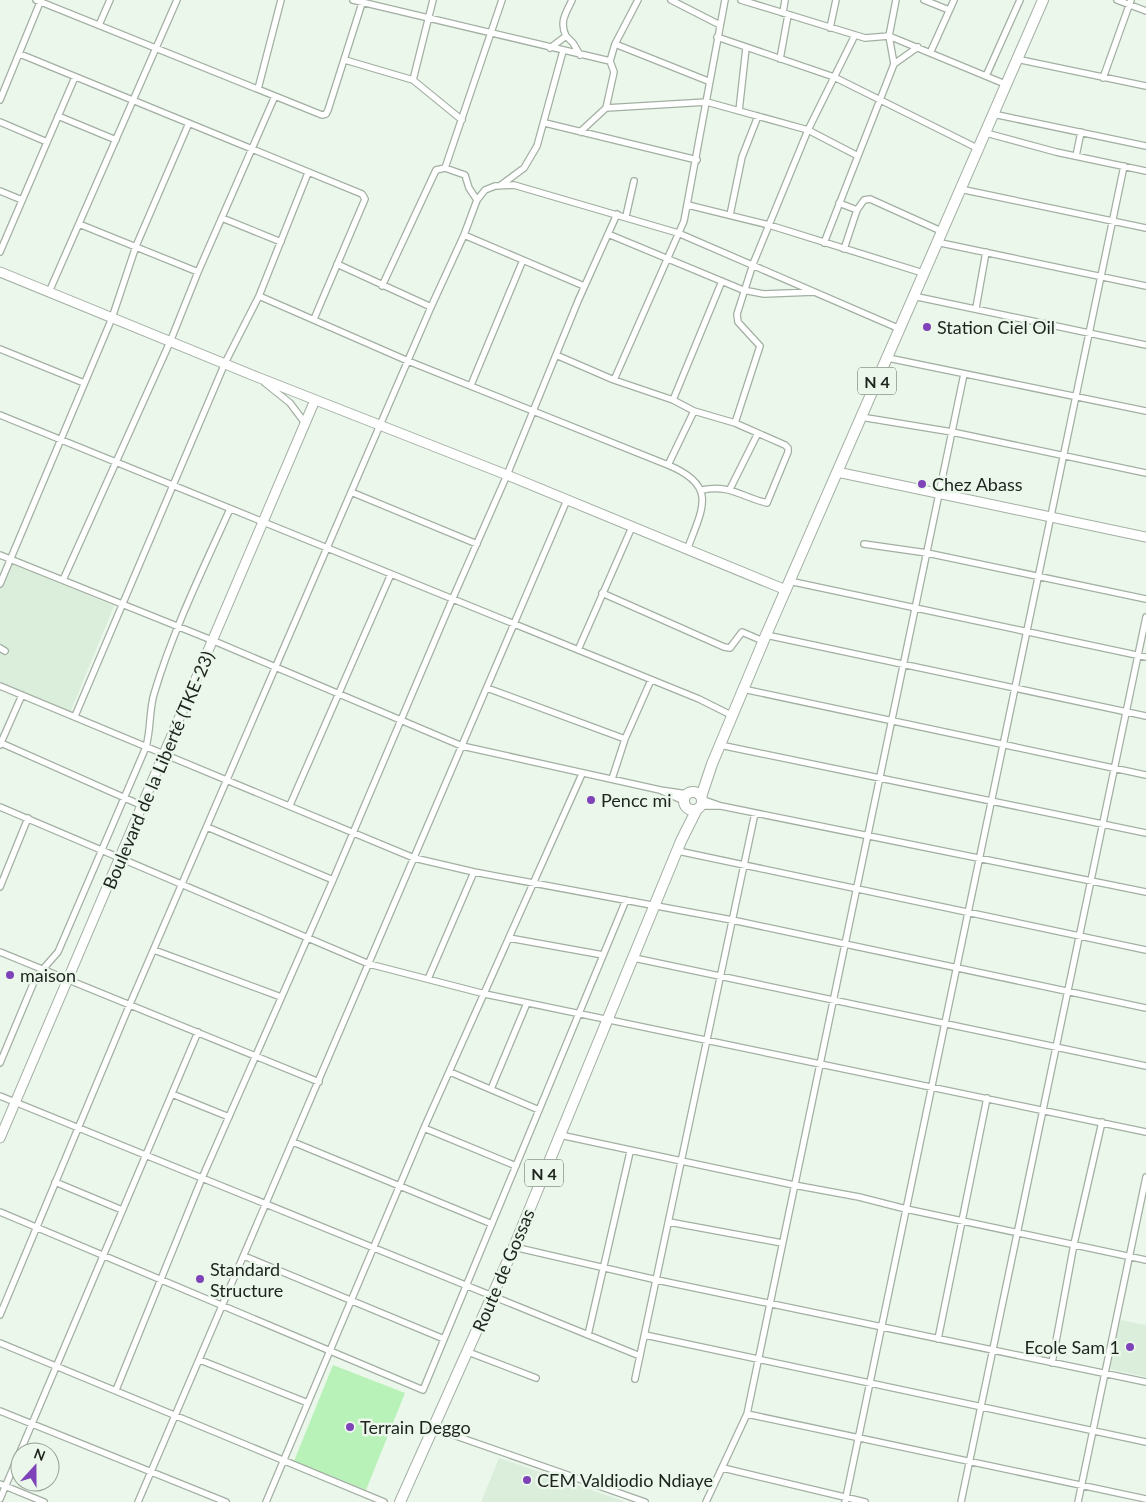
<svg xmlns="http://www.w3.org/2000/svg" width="1146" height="1502" viewBox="0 0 1146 1502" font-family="Lato,sans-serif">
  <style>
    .built { fill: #dbeedb }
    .pitch { fill: #b8f2b9 }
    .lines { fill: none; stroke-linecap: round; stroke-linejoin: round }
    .street-casing { stroke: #a3afa3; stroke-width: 8 }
    .secondary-casing { stroke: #a3afa3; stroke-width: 11 }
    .primary-casing { stroke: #a3afa3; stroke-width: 12 }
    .street { stroke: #fff; stroke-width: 5.5 }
    .secondary { stroke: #fff; stroke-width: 9 }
    .primary { stroke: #fff; stroke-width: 10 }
    .poi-dot { fill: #7e43b9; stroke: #eaf7ea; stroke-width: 2 }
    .labels { text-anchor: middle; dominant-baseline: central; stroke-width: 5; stroke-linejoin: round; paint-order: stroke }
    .shield { fill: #eaf7ea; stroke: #5b635b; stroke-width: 1 }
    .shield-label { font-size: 16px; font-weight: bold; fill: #1e231e }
    .poi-label { font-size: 18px; fill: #1e231e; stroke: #eaf7ea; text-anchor: start }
    .street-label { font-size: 18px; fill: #1e231e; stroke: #eaf7ea }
  </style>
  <rect width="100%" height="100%" fill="#eaf7ea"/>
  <path class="built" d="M11,563l103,43 -44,107 -70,-30v-96z
    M1120,1320l26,5v52l-36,-8z
    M499,1458l127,44h-145z"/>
  <path class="pitch" d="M333,1365l72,28 -39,97 -72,-29z"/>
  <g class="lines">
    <defs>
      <path id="street" d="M36,0l286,115 4,-1 2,-4 35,-110
        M353,0l257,61 4,11 -8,36 -26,24
        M671,0l49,25
        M741,0l124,38 24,-2 116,48
        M924,0l25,10
        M1117,0l29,11
        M783,13l2,-13
        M99,25l11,-25
        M830,28l6,-28
        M566,36l7,7 7,12
        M717,37l117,40 145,72
        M615,44l93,37
        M550,48l16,-12c-7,-14 0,-23 6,-36
        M931,51l23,-51
        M20,54l342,140 3,5 -51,120
        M780,59l8,-44
        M1016,59l130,27
        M345,60l68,20 49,40
        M610,61l5,-17 23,-44
        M894,64l24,-17
        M986,76l34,-76
        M1103,78l28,-78
        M413,80l20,-80
        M258,89l23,-89
        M0,100l41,-100
        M606,108l101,-6 101,28 50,26 36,-92 -5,-28 7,-36
        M739,111l7,-63
        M993,114l153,32
        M58,116l58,24
        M0,122l47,20
        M545,123l152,37
        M986,133l70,19 90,19
        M1076,156l5,-24
        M445,168l57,-168
        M501,185l23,-17 13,-22 26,-95
        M960,189l186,39
        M0,191l22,9
        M839,203l18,7 7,-10 6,-1 71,32
        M688,205l81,20 154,48
        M730,215l12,-58 16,-41
        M626,216l8,-35
        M222,218l59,24
        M79,224l119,48
        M608,234l135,56 21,4 50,-2
        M464,235l120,51
        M936,242l210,44
        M824,243l34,-87
        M844,249l13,-39
        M0,252l75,-175
        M337,264l94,43
        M382,286l54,-116 9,-2 20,7 4,13 8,12
        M49,292l128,-292
        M259,296l149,65 260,104
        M913,296l233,49
        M976,308l10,-56
        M0,349l84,34
        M556,355l58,25 59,20 21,11 -26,54c51,21 34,44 19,85
        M888,358l258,53
        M614,380l70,-159 41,-221
        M265,383l25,20 15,20
        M471,385l52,-125
        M673,400l49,-119
        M694,411l41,12
        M0,415l699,284 34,17
        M861,417l91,15 194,41
        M730,489l28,-56
        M702,490c27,-6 40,7 65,13l21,-51v-4l-3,-3 -50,-22 25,-77 -22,-24 -1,-8 16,-50 55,-134 47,-95
        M351,492l126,52
        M864,544l63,9 219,46
        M0,555l214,86 248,105 198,44
        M63,580l107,-238 28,-70 77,-176
        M789,581l357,76
        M0,584l112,-266 24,-72 53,-123
        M602,593l122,54 6,1 12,-16 21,9
        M766,635l380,81
        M0,648l5,3
        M578,650l54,-123
        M0,686l414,172 60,14 258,48 414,88
        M487,688l138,51
        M743,689l403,86
        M75,716l150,-353 34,-67 49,-123
        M1,743l142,63
        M0,745l22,-50
        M720,745l426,88
        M612,779l13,-40 26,-59
        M684,801l-24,-11 27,4
        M290,805l101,-231
        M700,806h21l-20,-7
        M721,806l425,86
        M0,807l369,157 116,30 661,138
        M207,827l126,53
        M678,851l468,99
        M0,887l28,-69
        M509,938l94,17
        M154,950l127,47
        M0,952l319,130
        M634,958l512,108
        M428,979l46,-107
        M0,1063l36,-86 22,-25 88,-205c5,-18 3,-36 8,-53 19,-64 49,-125 76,-185
        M450,1072l89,38
        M491,1089l36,-86
        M172,1094l57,23
        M0,1096l640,260
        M424,1128l92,38
        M560,1135l234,50 65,12 47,12 240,51
        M293,1142l199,82
        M55,1182l67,28
        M0,1212l423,178 203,-490
        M669,1222l113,21
        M514,1247l143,33 489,102
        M244,1256l200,83
        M0,1315l130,-311 301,-697 33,-72 13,-35 8,-10 10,-4 19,-1 164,48 222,96
        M588,1335l42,-183
        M645,1335l501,107
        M938,1339l49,-241
        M0,1343l384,159
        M468,1352l68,26
        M200,1360l108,43
        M1052,1363l22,-119 28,-122
        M635,1379l120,-566
        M116,1390l86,-212 131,-298 119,-280 55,-125 71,-174 39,-87
        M0,1411l226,91
        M747,1414l399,85
        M433,1428l212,74
        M20,1452l178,-420
        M723,1468l142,34
        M0,1484l44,18
        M0,1499l20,-47
        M138,1502l429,-1002
        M266,1502l158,-374 158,-354
        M706,1502l41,-88 217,-1040
        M845,1502l279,-1336
        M961,1502l185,-885
        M1078,1502l68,-325"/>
      <path id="secondary" d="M0,272l257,105 250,98 279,115
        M837,472l309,65
        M0,1138l315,-738"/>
      <path id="primary" d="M684 801a9 9 0 1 1 18 0a9 9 0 1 1-18 0Z
        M701,797l11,-33 54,-129 277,-635
        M400,1502l114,-255 167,-406 16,-32"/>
    </defs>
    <use href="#street" class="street-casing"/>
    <use href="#secondary" class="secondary-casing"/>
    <use href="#primary" class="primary-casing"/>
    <use href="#street" class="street"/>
    <use href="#secondary" class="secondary"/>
    <use href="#primary" class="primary"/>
  </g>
  <g class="poi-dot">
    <circle cx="927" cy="327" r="5"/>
    <circle cx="922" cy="484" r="5"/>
    <circle cx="591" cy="800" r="5"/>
    <circle cx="10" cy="975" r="5"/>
    <circle cx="200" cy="1279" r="5"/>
    <circle cx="1130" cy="1347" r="5"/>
    <circle cx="350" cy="1427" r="5"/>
    <circle cx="527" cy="1480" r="5"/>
  </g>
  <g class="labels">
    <g class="shield">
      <rect x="858" y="367.5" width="38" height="27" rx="4"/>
      <rect x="525" y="1159.5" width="38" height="27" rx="4"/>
    </g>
    <g class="shield-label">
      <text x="877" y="381">N 4</text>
      <text x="544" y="1173">N 4</text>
    </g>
    <g class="poi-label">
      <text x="937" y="327">Station Ciel Oil</text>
      <text x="932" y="484">Chez Abass</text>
      <text x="601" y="800">Pencc mi</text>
      <text x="20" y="975">maison</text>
      <text x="210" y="1269">Standard<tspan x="210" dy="21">Structure</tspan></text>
      <text x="1120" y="1347" text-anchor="end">Ecole Sam 1</text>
      <text x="360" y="1427">Terrain Deggo</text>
      <text x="537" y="1480">CEM Valdiodio Ndiaye</text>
    </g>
    <g class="street-label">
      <text transform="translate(158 770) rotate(-67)">Boulevard de la Liberté (TKE-23)</text>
      <text transform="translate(503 1270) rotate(-67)">Route de Gossas</text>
    </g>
  </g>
  <g transform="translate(35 1467) rotate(21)"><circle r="24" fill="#eaf7ea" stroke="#98a298"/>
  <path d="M0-4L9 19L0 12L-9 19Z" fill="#7e43b9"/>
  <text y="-8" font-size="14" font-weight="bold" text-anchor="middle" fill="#1e231e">N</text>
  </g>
</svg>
